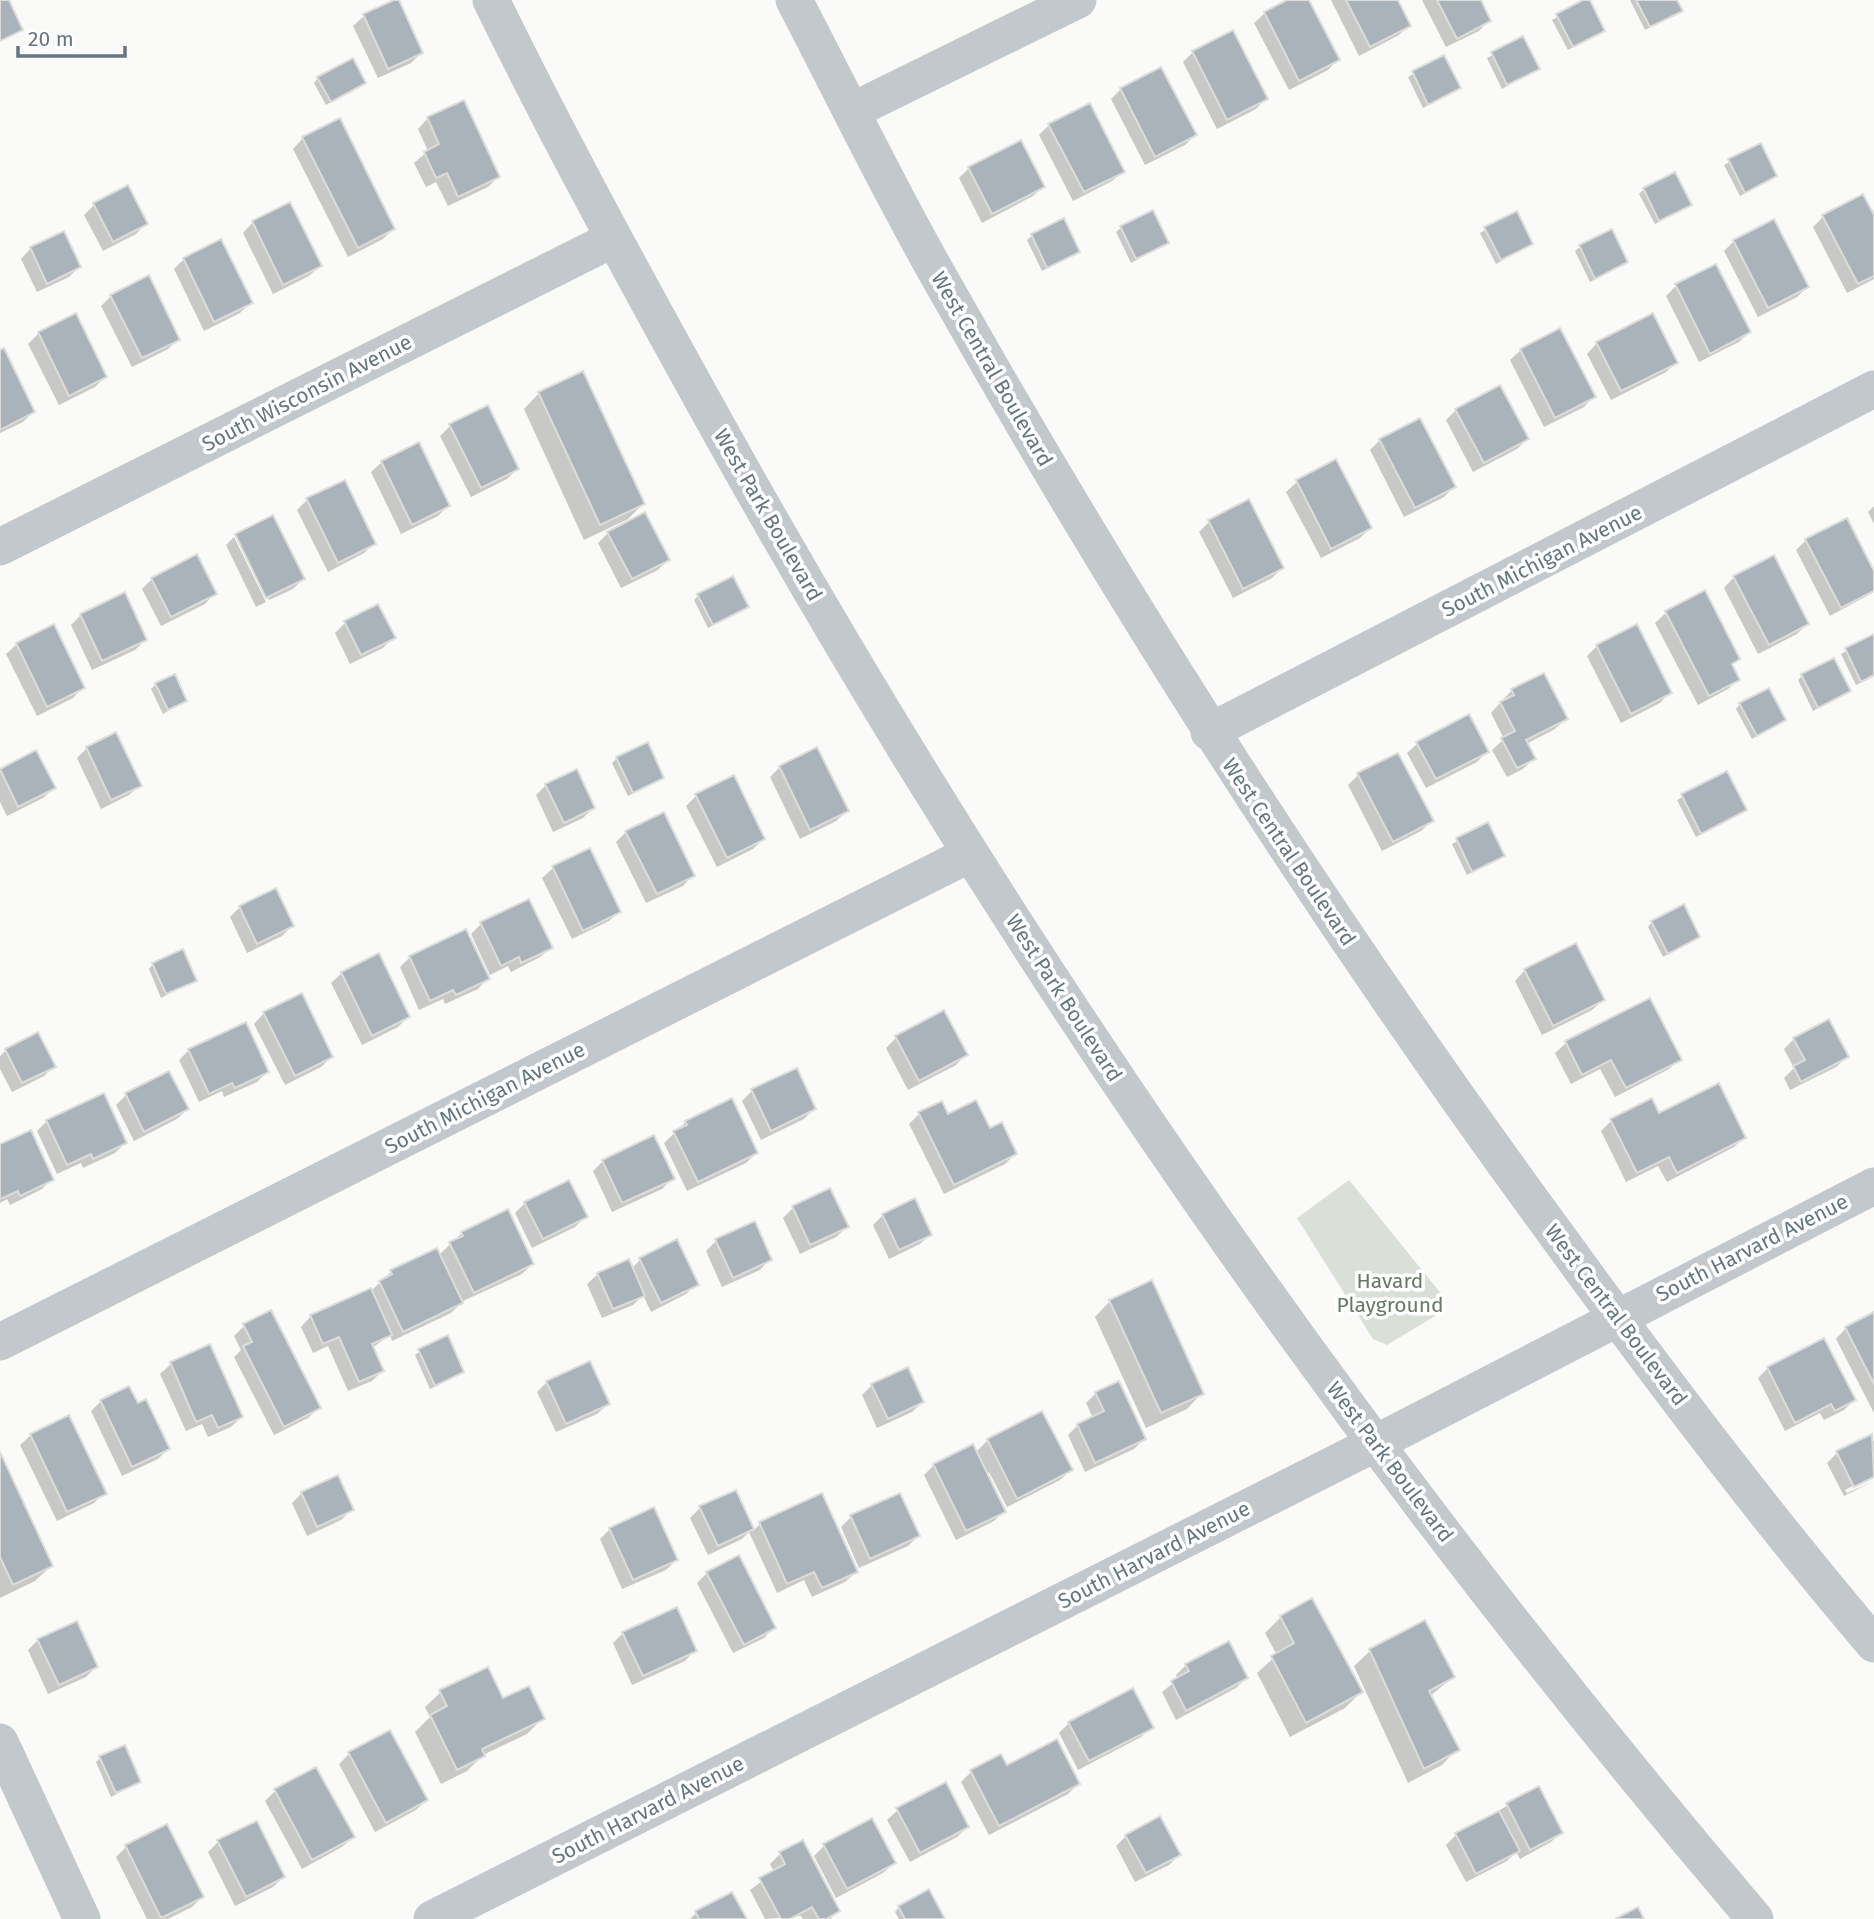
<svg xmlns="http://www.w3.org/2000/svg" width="1874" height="1919" viewBox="0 0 1874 1919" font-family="'Fira Sans',sans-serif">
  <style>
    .green { fill: #dadfd7 }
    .shadow { fill: #0003 }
    .building { fill: #aab3b9; stroke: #dcdcda; stroke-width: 2 }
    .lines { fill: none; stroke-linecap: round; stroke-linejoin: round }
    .minor { stroke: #c3c8cc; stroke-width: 37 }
    .labels { text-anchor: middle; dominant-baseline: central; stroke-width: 7; stroke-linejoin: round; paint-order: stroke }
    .street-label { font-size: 21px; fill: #657683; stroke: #fff }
    .park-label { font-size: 21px; fill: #687a64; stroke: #fff }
  </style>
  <rect width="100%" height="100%" fill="#fafaf8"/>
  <path class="green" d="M1349,1180l94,116 -3,17 -53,32 -14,-6 -76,-121z"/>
  <path class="shadow" d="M1291,0h16l31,59 -10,11 -39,20 -35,-67 11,-10z
    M1331,0h65l13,25 -10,10 -40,21z
    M1422,0h57l10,20 -10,11 -33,16z
    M1588,0l15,30 -35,20 -16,-30z
    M1630,0h45l5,10 -35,20z
    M397,1l24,52 -10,10 -33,15 -25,-52 11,-10z
    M1523,38l15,31 -36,20 -15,-31z
    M1193,52l73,46 -10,11 -39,20 -34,-67z
    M1443,57l16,31 -36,20 -15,-31z
    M318,78l46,4 -38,23 -12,-22z
    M1121,89l74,46 -10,10 -40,20 -34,-66z
    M428,118l70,59 -10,10 -40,19 -12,-24 -10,5 -12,-24 14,-12 -10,-22z
    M1049,125l74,46 -11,10 -39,20 -34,-66z
    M303,138l90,91 -10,10 -35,18 -55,-108z
    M1760,145l15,31 -35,20 -16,-31z
    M969,168l74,18 -10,10 -51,27 -23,-45z
    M1644,189l46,15 -35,20 -16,-30z
    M94,205l52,18 -10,11 -33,17 -19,-36z
    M1516,213l15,31 -35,20 -16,-31z
    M1823,217l51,2v60l-27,14 -34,-66z
    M253,222l67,44 -11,10 -36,18 -30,-61z
    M1121,228l46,15 -36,20 -15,-31z
    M1032,236l46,15 -36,20 -15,-31z
    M1734,241l73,46 -10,10 -39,20 -34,-66z
    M1580,247l46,15 -36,20 -15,-31z
    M31,248l48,19 -10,10 -32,15 -16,-33z
    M184,259l66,44 -10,10 -36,18 -30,-62z
    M1715,266l34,66 -10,10 -40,20 -33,-66 10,-10z
    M111,296l67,43 -10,10 -36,18 -31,-61z
    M75,315l30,62 -10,10 -36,18 -31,-61 11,-11z
    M1560,330l34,66 -10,11 -40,20 -34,-67 11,-10z
    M1597,343l79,19 -10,10 -55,28 -24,-46z
    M0,352l33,60 -10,10 -23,11z
    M539,393l104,111 -15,15 -44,21 -60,-131z
    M1456,410l71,29 -10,10 -44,23 -27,-52z
    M450,426l67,43 -10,10 -36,18 -31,-61z
    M1380,440l74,47 -10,10 -40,20 -34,-67z
    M382,462l66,44 -10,10 -37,18 -30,-62z
    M1336,462l34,66 -10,10 -39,20 -35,-66 11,-10z
    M307,500l67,43 -10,10 -36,19 -31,-62z
    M1248,501l34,67 -10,10 -39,20 -34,-66 10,-10z
    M1874,506v18l-6,-12z
    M272,517l31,62 -10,10 -24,11 -31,-63h-4z
    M608,533l60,26 -10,11 -37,18 -23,-45z
    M234,537l32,65 -10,5 -30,-62z
    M1806,540l68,35v17l-44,24 -34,-66z
    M1734,577l73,47 -10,10 -39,20 -34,-66z
    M152,579l63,14 -10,11 -44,22 -19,-37z
    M1704,593l34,66 -7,7 7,13 -10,10 -30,16 -43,-82 11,-10z
    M698,596l48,11 -38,21 -14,-28z
    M378,606l15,31 -10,11 -33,16 -15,-31 10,-10z
    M81,615l64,25 -10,10 -43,20 -21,-45z
    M1874,635v41l-18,9 -15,-31z
    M17,644l66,43 -10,11 -36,18 -31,-62z
    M1597,646l73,46 -10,11 -39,20 -34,-67z
    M1802,676l47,15 -36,20 -15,-31z
    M156,684l29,17 -22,13 -12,-25z
    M1512,690l54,28 -11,11 -29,15 7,15 -10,10 -16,8 -15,-27 12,-11 -13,-26z
    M1740,704l44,16 -32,19 -16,-30z
    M1418,743l69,8 -10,11 -51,26 -19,-35z
    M87,748l53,37 -11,10 -28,14 -24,-51z
    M35,752l19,36 -11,10 -36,18 -7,-14v-31z
    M617,758l45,20 -34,18 -16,-33z
    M780,767l67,44 -11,10 -36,18 -30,-62z
    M1727,773l18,37 -49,27 -19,-37z
    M1358,775l74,46 -11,10 -39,20 -34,-66z
    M546,785l47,23 -10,10 -30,14 -17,-37z
    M696,796l67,43 -10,10 -36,18 -31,-61z
    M1488,824l15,31 -36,20 -15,-31z
    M626,832l67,43 -10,11 -37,17 -30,-61z
    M589,850l30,61 -10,10 -37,18 -30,-61 11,-10z
    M240,907l52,19 -10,10 -35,17 -17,-36z
    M1652,922l46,15 -35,20 -15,-30z
    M481,924l70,23 -11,10 -29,15 -3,-6 -18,9 -19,-41z
    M378,955l30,62 -10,10 -36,18 -31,-62 11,-10z
    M410,957l78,21 -10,11 -33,15 -2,-5 -24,11 -19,-43z
    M153,964l42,16 -34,18 -12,-29z
    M1525,970l78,30 -11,10 -50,25 -27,-54z
    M1649,1000l30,59 -10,10 -54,28 -15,-28 -29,15 -16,-31 11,-10z
    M264,1013l67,44 -10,10 -36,18 -31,-61z
    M896,1038l70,16 -10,11 -48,25 -22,-42z
    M1794,1039l53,18 -11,10 -46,23 -6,-12 10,-10 -10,-19z
    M6,1050l48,16 -10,10 -32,16 -12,-23v-13z
    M189,1050l78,22 -10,10 -33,15 -2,-6 -23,11 -20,-42z
    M169,1073l18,36 -10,10 -43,22 -18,-36 10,-10z
    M752,1091l62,18 -10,10 -43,21 -19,-39z
    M919,1114l70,16 26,24 -10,10 -61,30 -35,-70z
    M1658,1115l86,22 -10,10 -67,35 -9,-16 -32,16 -25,-51 10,-10z
    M47,1121l78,22 -10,10 -32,15 -2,-5 -24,11 -20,-43z
    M686,1122l70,31 -10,10 -59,28 -23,-48z
    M0,1146l52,33 -10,10 -32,16 -3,-6 -7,4z
    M603,1161l69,18 -10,10 -50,23 -19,-41z
    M525,1203l61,13 -11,11 -43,21 -17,-35z
    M793,1208l54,19 -11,10 -36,17 -17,-36z
    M883,1215l47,19 -10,10 -31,15 -16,-34z
    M462,1233l70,31 -10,10 -59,27 -12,12 -59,28 -2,-6 -18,13 10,23 -10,10 -24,10 -20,-45 -15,7 -12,-26 10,-11 60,-25 20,-19 45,-22 3,5z
    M716,1241l54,18 -10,11 -38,17 -16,-36z
    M640,1260l56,24 -10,10 -35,18 -8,-17 -10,10 -31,13 -15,-34 11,-10 33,-5z
    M1110,1301l92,92 -15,16 -41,19 -51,-111z
    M1874,1314v99l-38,-74 10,-11z
    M244,1326l75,81 -11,11 -34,17 -40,-78 7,-7 -7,-14z
    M1823,1340l31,60 -10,10 -20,10 -4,-7 -35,18 -27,-53 10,-10z
    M210,1346l31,71 -10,10 -23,10 -6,-13 -16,7 -26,-57 11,-10z
    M420,1351l42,21 -32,17 -15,-34z
    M547,1382l61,22 -11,10 -41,18 -19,-40z
    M872,1385l50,17 -10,10 -35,16 -15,-33z
    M1096,1393l48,46 -10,10 -49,23 -17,-37 10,-10 15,-7 -7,-15z
    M101,1401l36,5 31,43 -10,10 -36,17 -31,-65z
    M31,1435l73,58 -10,10 -37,18 -37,-76z
    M1871,1436l3,6v33l-29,15 2,3 27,-12 -30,15 -17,-33 10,-10z
    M988,1440l83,30 -11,10 -53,27 -18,-35 -3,2 18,37 -10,10 -38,19 -32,-65 10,-10 41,-12z
    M0,1457l51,109 -16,15 -35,17z
    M735,1492l18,39 7,-7 96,48 -11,10 -33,15 -8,-17 -27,13 -28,-61 -7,7 -34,16 -18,-37 10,-10z
    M302,1493l49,17 -10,10 -34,16 -15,-33z
    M899,1495l19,41 -10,10 -49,22 -18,-41 10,-10z
    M610,1529l66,31 -10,10 -44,19 -22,-50z
    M707,1573l67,54 -10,11 -31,15 -36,-70z
    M1281,1617l80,75 -16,16 -55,29 -33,-64 20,-18 -12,-22z
    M623,1633l72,17 -10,11 -53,24 -19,-42z
    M38,1640l58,27 -10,10 -38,17 -20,-44z
    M1370,1651l83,26 -24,20 28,52 -15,16 -34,18 -54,-117z
    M1186,1665l60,13 -10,10 -60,32 -14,-28 16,-13 -2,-4z
    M441,1692l61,8 41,18 -16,16 -44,21 -16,16 -26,13 -26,-52 15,-15 -5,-10z
    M1069,1723l82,4 -10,10 -63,33 -19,-37z
    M349,1754l77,46 -10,10 -41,22 -36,-68z
    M100,1758l39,24 -28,15 -15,-35z
    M1006,1767l72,17 -10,10 -79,41 -28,-53 10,-10z
    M1538,1788l23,44 -10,10 -31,17 -4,-7 -9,9 -41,21 -20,-37 10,-10z
    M275,1791l78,46 -11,10 -40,22 -37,-68z
    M898,1810l69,17 -10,10 -47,25 -23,-42z
    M1126,1836l53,19 -10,10 -34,17 -19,-36z
    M218,1842l65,35 -10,10 -38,19 -27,-54z
    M824,1846l70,17 -11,10 -47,25 -22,-42z
    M126,1847l76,50 -10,10 -24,12h-21l-31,-62z
    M780,1854l58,57 -8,8h-27l-2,-3 -36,3 -15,-29 24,-18 -4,-8z
    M899,1907l44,12h-44l-4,-7z
    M696,1913l49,6h-55z"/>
  <path class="building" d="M0,0h9l14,30 -23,11z
    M394,0h5l24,53 -35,16 -25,-55z
    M1287,0h22l31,60 -41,21 -35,-69z
    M1346,0h52l13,26 -41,21z
    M1437,0h44l10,21 -34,18z
    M1583,0h7l15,31 -32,16 -17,-33z
    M1636,0h41l6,11 -33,16z
    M1233,30l35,69 -41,21 -35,-69z
    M1523,36l17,33 -33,16 -16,-33z
    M1444,55l17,33 -33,17 -16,-34z
    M353,58l13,25 -35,19 -14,-25z
    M1161,67l36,68 -42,22 -35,-69z
    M464,100l36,77 -42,20 -11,-24 -11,5 -12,-26 15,-8 -12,-27z
    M1090,103l35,69 -41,20 -36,-68z
    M340,118l55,111 -37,19 -56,-111z
    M1021,140l24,47 -53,27 -24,-47z
    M1761,143l16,33 -32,17 -17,-34z
    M1675,172l17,33 -33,16 -16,-33z
    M128,185l20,39 -35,18 -20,-39z
    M1863,194l11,21v61l-16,8 -36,-69z
    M290,202l32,64 -39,19 -31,-64z
    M1153,210l16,33 -33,16 -16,-33z
    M1517,211l16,33 -32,16 -17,-33z
    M1064,218l16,34 -33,16 -16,-34z
    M1774,219l35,68 -41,21 -35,-68z
    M1612,229l16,33 -33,17 -16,-34z
    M64,231l17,36 -34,17 -17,-37z
    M221,239l32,64 -39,19 -31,-64z
    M1716,264l35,68 -41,22 -35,-70z
    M149,275l31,65 -38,18 -32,-63z
    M76,313l31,64 -38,19 -31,-64z
    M1653,313l25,50 -57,28 -25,-49z
    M1560,328l36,69 -41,21 -35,-69z
    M4,348l31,64 -35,18v-80z
    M583,371l62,133 -45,21 -62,-133z
    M1500,385l29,54 -45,24 -29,-54z
    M488,405l31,64 -38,19 -32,-64z
    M1420,418l36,69 -41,21 -36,-69z
    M419,442l31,64 -38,19 -31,-64z
    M1336,459l36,69 -41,21 -35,-69z
    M345,480l31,64 -38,19 -32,-65z
    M1249,499l35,69 -41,21 -35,-69z
    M645,512l25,48 -38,19 -25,-47z
    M273,515l32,64 -39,19 -31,-64z
    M1847,518l27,53v20l-33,17 -36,-69z
    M197,554l20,40 -46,23 -20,-39z
    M1774,555l35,69 -40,21 -36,-69z
    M733,576l16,31 -36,18 -16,-31z
    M1705,590l35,69 -8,5 8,16 -31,16 -44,-85z
    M125,592l22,48 -45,21 -22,-47z
    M378,604l18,34 -35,17 -17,-34z
    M54,624l31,64 -38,19 -31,-64z
    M1637,624l35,69 -41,21 -35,-69z
    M1874,634v41l-13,7 -16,-34z
    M1834,658l17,33 -33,17 -17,-34z
    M1544,673l24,46 -42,21 10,19 -19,9 -16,-30 14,-7 -15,-29 14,-7 -3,-6z
    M175,674l12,27 -19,9 -13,-27z
    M1769,688l17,32 -29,16 -18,-33z
    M1469,714l20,38 -53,27 -20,-37z
    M116,732l26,54 -31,14 -25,-53z
    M648,742l16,36 -31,15 -17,-36z
    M817,747l32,64 -39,19 -31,-64z
    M36,750l20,38 -38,19 -18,-38z
    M1398,753l36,68 -41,21 -36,-69z
    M577,769l18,39 -31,15 -19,-39z
    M1727,771l20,39 -46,24 -20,-40z
    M734,775l31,64 -38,19 -32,-64z
    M664,812l31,64 -38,18 -32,-63z
    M1488,822l17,34 -33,16 -16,-34z
    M590,848l31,64 -38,19 -31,-65z
    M276,888l18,38 -37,18 -18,-38z
    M529,899l24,49 -32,15 -2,-6 -18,9 -21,-44z
    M1684,904l16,33 -32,17 -17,-33z
    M466,929l24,50 -34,16 -3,-5 -23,11 -21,-45z
    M1576,943l29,57 -52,26 -29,-57z
    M183,949l14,32 -31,13 -14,-31z
    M379,953l31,64 -38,19 -31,-64z
    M302,993l31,64 -38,19 -32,-64z
    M1650,998l32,62 -56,28 -15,-28 -29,15 -17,-34z
    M944,1010l24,45 -49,26 -24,-45z
    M1829,1019l20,38 -48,25 -8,-16 12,-6 -12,-22z
    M246,1022l23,50 -34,16 -3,-5 -23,11 -21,-45z
    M38,1032l18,35 -34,16 -17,-34z
    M797,1068l19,41 -45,22 -20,-42z
    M169,1071l20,38 -45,23 -19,-39z
    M1719,1083l27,55 -69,35 -8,-16 -32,16 -27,-54 42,-21 7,15z
    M104,1093l23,50 -34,16 -2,-5 -24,11 -21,-45z
    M732,1098l26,55 -60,29 -25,-51 14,-6 -2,-4z
    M976,1100l14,28 12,-6 15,32 -63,31 -36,-73 24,-11 6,13z
    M31,1130l23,50 -34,16 -2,-5 -18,8v-55z
    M654,1135l21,44 -53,24 -20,-43z
    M569,1180l19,37 -45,22 -19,-37z
    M830,1188l19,39 -39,18 -18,-39z
    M915,1198l17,37 -33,15 -17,-36z
    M508,1209l26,55 -60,29 -25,-51 14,-6 -2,-4z
    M755,1221l17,39 -39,18 -18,-39z
    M677,1239l22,46 -38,18 -22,-45z
    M437,1248l26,55 -60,29 -24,-51 13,-7 -2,-4z
    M629,1259l16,37 -32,13 -16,-36z
    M1152,1280l52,114 -43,19 -52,-113z
    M371,1288l21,47 -20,9 12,27 -25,11 -20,-45 -16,7 -13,-29z
    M271,1310l50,98 -37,19 -41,-81 9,-4 -9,-18z
    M1874,1312v72l-29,-57z
    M448,1335l16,37 -29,14 -17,-37z
    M1824,1338l32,62 -21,11 -4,-7 -36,19 -28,-56z
    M210,1344l33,73 -25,11 -6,-13 -16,7 -26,-60z
    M590,1361l20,43 -44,20 -20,-43z
    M908,1367l16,35 -36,17 -17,-35z
    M1119,1381l27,58 -51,24 -18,-39 27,-13 -9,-19z
    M129,1386l9,17 8,-4 24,50 -38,18 -32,-67z
    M1042,1411l31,59 -56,29 -30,-60z
    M69,1415l38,79 -40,18 -37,-78z
    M1872,1434l2,43 -20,10 -18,-36z
    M973,1444l33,68 -40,19 -33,-67z
    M0,1452l53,114 -40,19 -13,-28z
    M338,1475l16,35 -37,17 -16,-35z
    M736,1490l18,39 -36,17 -19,-40z
    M822,1493l36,79 -36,16 -8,-16 -27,12 -28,-62z
    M900,1493l20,43 -50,23 -20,-44z
    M654,1507l24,53 -45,20 -24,-52z
    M739,1555l37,73 -32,17 -38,-73z
    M1312,1598l51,94 -57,31 -35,-67 23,-13 -14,-27z
    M677,1607l20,44 -54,25 -21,-44z
    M1425,1620l30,57 -26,14 31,59 -36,19 -55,-120z
    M77,1621l21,46 -39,18 -22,-46z
    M1229,1641l19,37 -62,33 -15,-30 18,-10 -4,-7z
    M488,1667l15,31 26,-12 16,33 -63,30 3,7 -28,14 -27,-55 17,-9 -8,-16z
    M1133,1688l21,40 -65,33 -21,-39z
    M390,1730l38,70 -42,23 -38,-71z
    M1057,1739l23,45 -81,42 -29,-56 31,-16 6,11z
    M125,1745l16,37 -25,11 -17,-37z
    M316,1767l39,70 -43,23 -38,-71z
    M946,1782l23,45 -49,26 -24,-45z
    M1539,1786l24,47 -33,17 -24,-47z
    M1499,1811l21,40 -44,23 -21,-41z
    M1160,1816l21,39 -35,18 -21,-38z
    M872,1818l24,45 -49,26 -24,-45z
    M257,1821l28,56 -39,20 -29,-57z
    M167,1824l37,73 -43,21 -36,-73z
    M803,1840l37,71 -14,8h-7l-7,-12 -22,12h-9l-22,-41 26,-14 -6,-12z
    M929,1889l16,30h-40l-7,-13z
    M732,1892l15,27h-48l-4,-8z
    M1638,1907l6,12h-29z"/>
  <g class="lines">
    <path class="minor" d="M491,0c66,135 138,267 211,399 299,541 652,1050 1053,1520
      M794,0c52,100 101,201 157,298 184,325 386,638 607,939 101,139 205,277 316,407
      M852,111l226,-111
      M0,547l613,-308
      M1209,732l665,-343
      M0,1342l970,-488
      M0,1742l82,177
      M432,1919l942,-475 500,-258"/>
  </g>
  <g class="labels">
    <g class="street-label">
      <text transform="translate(992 369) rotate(60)">West Central Boulevard</text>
      <text transform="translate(307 393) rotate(-27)">South Wisconsin Avenue</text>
      <text transform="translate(768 515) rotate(60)">West Park Boulevard</text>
      <text transform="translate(1542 561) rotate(-27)">South Michigan Avenue</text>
      <text transform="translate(1289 852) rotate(56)">West Central Boulevard</text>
      <text transform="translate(1064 998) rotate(57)">West Park Boulevard</text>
      <text transform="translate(485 1098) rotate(-27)">South Michigan Avenue</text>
      <text transform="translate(1752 1248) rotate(-27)">South Harvard Avenue</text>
      <text transform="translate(1616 1315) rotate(53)">West Central Boulevard</text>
      <text transform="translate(1390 1462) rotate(53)">West Park Boulevard</text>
      <text transform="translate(1154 1555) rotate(-27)">South Harvard Avenue</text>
      <text transform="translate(648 1810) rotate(-27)">South Harvard Avenue</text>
    </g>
    <g class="park-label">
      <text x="1390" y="1281">Havard<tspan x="1390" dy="24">Playground</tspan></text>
    </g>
  </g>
  <path d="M18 46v10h107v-10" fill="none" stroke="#657683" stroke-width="3.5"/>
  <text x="28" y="46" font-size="21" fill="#657683" stroke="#ffffff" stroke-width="5" paint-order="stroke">20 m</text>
</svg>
